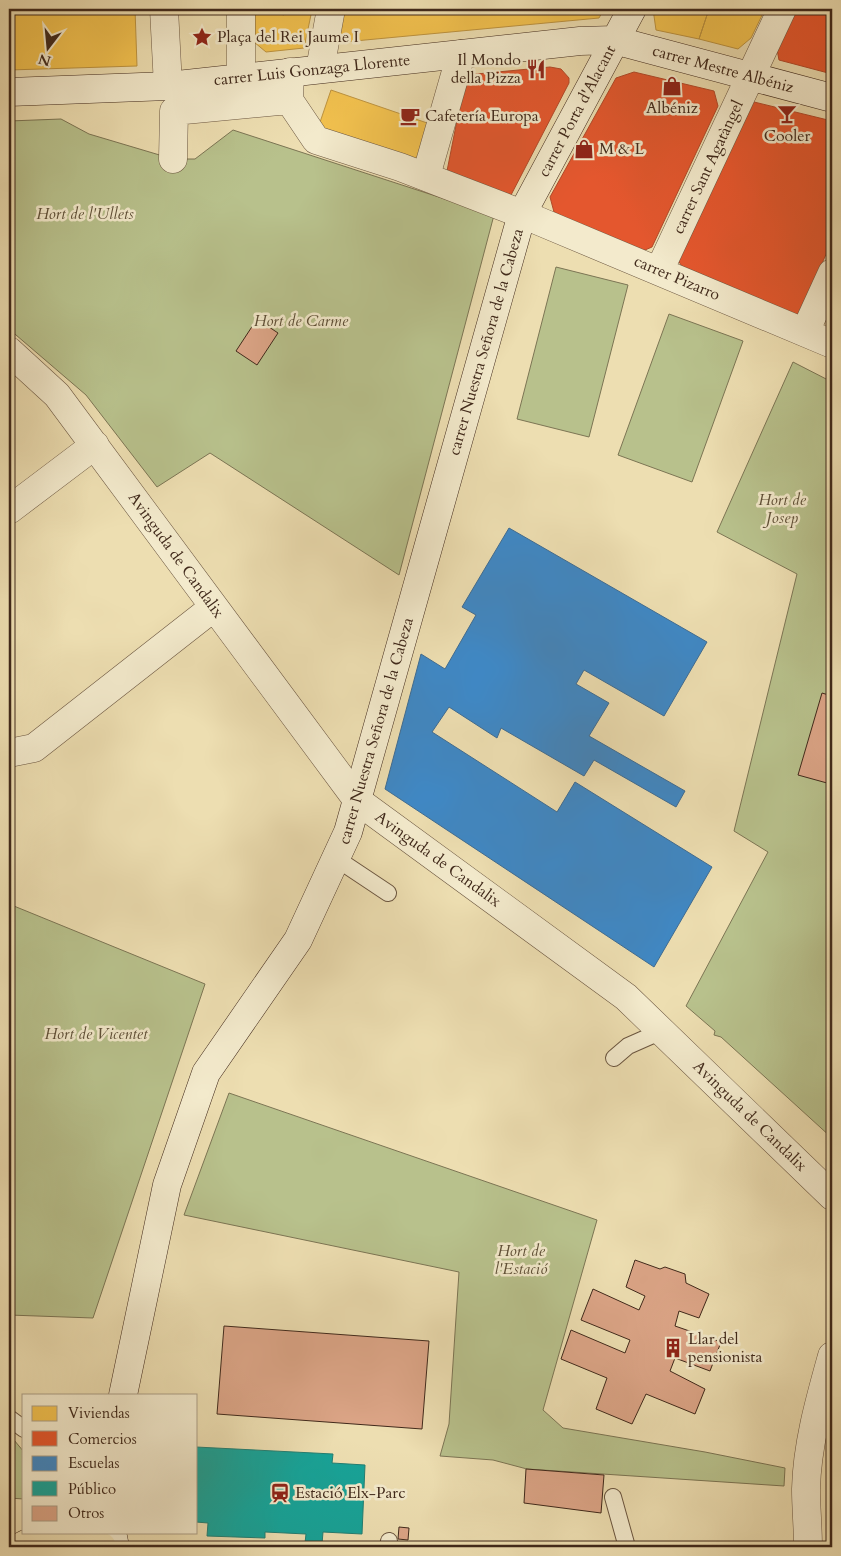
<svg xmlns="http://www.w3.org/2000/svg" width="841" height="1556" viewBox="0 0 841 1556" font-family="Cardo,serif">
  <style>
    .green { fill: #b8c18c; stroke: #7c7554 }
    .homes { fill: #f2c14e; stroke: #bd933f }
    .shops { fill: #e4572e; stroke: #b34928 }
    .schools { fill: #3f88c5; stroke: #3f6c92 }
    .public { fill: #17a398; stroke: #237e72 }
    .building { fill: #dca587; stroke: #40291b }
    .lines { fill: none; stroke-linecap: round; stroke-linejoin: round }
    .lane-casing { stroke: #6b5640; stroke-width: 18 }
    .street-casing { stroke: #6b5640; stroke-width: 29 }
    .secondary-casing { stroke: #40291b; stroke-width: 29 }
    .highway-casing { stroke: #40291b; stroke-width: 29 }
    .lane { stroke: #f3eacc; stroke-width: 16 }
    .street { stroke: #f3eacc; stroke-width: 28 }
    .secondary { stroke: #f3eacc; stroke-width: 28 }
    .highway { stroke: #eddeb1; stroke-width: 28 }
    .labels { text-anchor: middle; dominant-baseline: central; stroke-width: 5; stroke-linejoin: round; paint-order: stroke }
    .poi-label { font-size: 16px; fill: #40291b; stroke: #f3eacc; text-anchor: start }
    .street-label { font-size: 16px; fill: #40291b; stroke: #f3eacc }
    .park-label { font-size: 16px; font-style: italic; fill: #5e4f37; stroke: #f3eacc }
  </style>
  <rect width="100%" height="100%" fill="#eddeb1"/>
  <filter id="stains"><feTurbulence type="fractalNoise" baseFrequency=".004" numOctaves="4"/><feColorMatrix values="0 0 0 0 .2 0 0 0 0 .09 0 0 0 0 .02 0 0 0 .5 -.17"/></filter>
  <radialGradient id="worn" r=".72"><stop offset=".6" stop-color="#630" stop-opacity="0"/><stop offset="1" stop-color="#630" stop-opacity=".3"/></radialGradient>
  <path class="green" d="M61,119l28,15 84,25h22l38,-29 261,85 -95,360 -189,-122 -53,34 -71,-92 -77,-66v-208z
    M556,267l72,18 -39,152 -72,-18z
    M669,314l74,27 -51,141 -74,-27z
    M793,362l39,20v756l-111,-101 -7,-2 1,-4 -29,-25 82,-154 -34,-21 63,-257 -80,-42z
    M9,904l196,80 -112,334 -84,-3z
    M229,1093l368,127 -54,190 20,18 142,24 80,16 -1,18 -257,-17 -34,-9 -53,-4 9,-32 10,-152 -275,-57z
    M9,1434l15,18v47l-15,-1z"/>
  <path class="homes" d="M9,9h126l2,57 -128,4z
    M253,9h24l-1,4 8,2 2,-6 26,1 -8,38 -38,4 -12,-10z
    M344,9h260l-5,9 -255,24 -5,-9z
    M653,9h56l-10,30 -43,-9z
    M709,9h56l-14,29 -13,11 -39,-10z
    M331,90l102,35 -13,40 -103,-34z"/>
  <path class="shops" d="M793,9h39v65l-53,-14 -3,-16z
    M550,67l11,2 8,9v5l-58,112 -64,-24 19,-96z
    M634,72l80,19 4,15 -66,141 -14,6 -84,-41 -4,-15 66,-119z
    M750,101l82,20v120l-35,78 -114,-51 -7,-11z
    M832,291v31l-12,-5z"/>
  <path class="schools" d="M509,528l198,114 -43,74 -80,-46 -8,14 33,19 -20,33 96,55 -9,16 -82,-47 -10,16 -83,-48 -4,10 -48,-31 -17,25 125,80 18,-30 137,85 -58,100 -269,-178 36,-135 24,15 31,-54 -14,-8z"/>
  <path class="public" d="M196,1447l137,7 -1,9 33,2 -3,69 -39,-2 -1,12 -17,-1 1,-9 -41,-2v6l-58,-2 1,-13 -12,-1z"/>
  <path class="building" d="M257,319l21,14 -21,32 -21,-14z
    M822,693l10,3v70l-5,17 -29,-8z
    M635,1260l25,9 5,-2 20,7 1,9 23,11 -10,24 -20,-7 -4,15 46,16 -11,29 -35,-13 -5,13 35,18 -10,25 -49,-20 -14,30 -36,-15 11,-31 -46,-19 10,-29 54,23 5,-13 -49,-20 12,-31 46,21 6,-14 -19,-9z
    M224,1326l205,15 -7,88 -205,-15z
    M526,1469l78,6 -3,38 -77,-10z
    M399,1527l10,1 -1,12 -10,-1z"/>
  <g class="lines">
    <defs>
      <path id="lane" d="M337,859l51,34
        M614,1058l14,-12 34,-15
        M9,1418l15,11
        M613,1497l14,50
        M388,1547l1,-6"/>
      <path id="street" d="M164,9l4,77
        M241,9v69
        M320,69l11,-60
        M290,72l-1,28 27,40 84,27 122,47 310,130
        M173,159l1,-48 115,-11
        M426,176l35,-122
        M659,271l123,-262
        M805,332l27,-59
        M9,351l48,44 301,406 268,196 206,199
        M9,510l86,-65
        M9,753l25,-5 180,-141
        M808,1547c0,-19 -2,-39 -2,-58 1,-45 14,-90 26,-133"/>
      <path id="secondary" d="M9,92l159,-6 412,-45 34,-1 218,58
        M123,1395l44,-210 39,-112 92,-133 50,-108 174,-618 110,-205
        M112,1532l3,15"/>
      <path id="highway" d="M20,1547c26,-15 56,-11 82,0"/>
    </defs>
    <use href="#lane" class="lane-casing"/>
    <use href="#street" class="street-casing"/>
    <use href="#secondary" class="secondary-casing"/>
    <use href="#highway" class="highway-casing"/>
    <use href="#lane" class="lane"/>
    <use href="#street" class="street"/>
    <use href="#secondary" class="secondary"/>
    <use href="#highway" class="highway"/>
  </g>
  <defs>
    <symbol id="sight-bare" viewBox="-9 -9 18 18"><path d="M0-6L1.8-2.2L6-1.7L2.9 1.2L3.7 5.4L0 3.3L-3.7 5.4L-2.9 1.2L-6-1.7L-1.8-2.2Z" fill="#8f2418" stroke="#f3eacc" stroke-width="2.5" paint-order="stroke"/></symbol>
    <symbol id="restaurant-bare" viewBox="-9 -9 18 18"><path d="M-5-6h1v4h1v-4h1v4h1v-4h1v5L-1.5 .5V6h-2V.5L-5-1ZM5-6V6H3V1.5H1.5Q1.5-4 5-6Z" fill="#8f2418" stroke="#f3eacc" stroke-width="2.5" paint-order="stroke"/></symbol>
    <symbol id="shop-bare" viewBox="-9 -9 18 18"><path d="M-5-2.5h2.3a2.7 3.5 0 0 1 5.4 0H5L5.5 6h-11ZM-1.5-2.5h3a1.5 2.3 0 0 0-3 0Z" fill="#8f2418" stroke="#f3eacc" stroke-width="2.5" paint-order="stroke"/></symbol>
    <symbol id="bar-bare" viewBox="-9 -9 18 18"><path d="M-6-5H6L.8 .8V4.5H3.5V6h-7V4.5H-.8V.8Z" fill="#8f2418" stroke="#f3eacc" stroke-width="2.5" paint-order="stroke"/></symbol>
    <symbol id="cafe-bare" viewBox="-9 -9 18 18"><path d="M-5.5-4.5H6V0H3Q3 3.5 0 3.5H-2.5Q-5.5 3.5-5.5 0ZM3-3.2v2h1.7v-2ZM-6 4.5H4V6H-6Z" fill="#8f2418" stroke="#f3eacc" stroke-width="2.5" paint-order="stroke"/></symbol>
    <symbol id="building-bare" viewBox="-9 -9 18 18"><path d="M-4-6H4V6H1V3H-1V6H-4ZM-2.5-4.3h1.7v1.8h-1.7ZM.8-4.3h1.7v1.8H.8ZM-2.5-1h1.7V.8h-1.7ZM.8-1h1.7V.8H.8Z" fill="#8f2418" stroke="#f3eacc" stroke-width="2.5" paint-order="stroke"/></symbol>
    <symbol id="station-bare" viewBox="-9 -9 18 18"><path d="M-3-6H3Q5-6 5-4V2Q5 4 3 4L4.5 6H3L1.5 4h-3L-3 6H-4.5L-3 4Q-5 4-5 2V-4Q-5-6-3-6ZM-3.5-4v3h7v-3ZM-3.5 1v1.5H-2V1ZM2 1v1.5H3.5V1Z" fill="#8f2418" stroke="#f3eacc" stroke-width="2.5" paint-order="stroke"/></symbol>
  </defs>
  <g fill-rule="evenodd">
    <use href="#sight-bare" x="188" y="23" width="28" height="28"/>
    <use href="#restaurant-bare" x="522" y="55" width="28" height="28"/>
    <use href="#shop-bare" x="658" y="72" width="28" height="28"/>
    <use href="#bar-bare" x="773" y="100" width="28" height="28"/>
    <use href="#cafe-bare" x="396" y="102" width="28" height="28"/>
    <use href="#shop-bare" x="570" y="135" width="28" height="28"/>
    <use href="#building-bare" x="659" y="1334" width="28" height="28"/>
    <use href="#station-bare" x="266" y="1479" width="28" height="28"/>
  </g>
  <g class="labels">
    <g class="poi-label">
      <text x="217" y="37">Plaça del Rei Jaume I</text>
      <text x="521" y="60" text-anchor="end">Il Mondo<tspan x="521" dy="18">della Pizza</tspan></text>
      <text x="672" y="108" text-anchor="middle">Albéniz</text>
      <text x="425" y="116">Cafetería Europa</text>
      <text x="787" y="136" text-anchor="middle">Cooler</text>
      <text x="599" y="149">M &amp; L</text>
      <text x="688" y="1339">Llar del<tspan x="688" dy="18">pensionista</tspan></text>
      <text x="295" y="1493">Estació Elx-Parc</text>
    </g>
    <g class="street-label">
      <text transform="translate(723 69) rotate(15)">carrer Mestre Albéniz</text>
      <text transform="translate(312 70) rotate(-6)">carrer Luis Gonzaga Llorente</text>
      <text transform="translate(577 111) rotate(-62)">carrer Porta d'Alacant</text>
      <text transform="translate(708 167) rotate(-65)">carrer Sant Agatàngel</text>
      <text transform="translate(677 278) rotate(23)">carrer Pizarro</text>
      <text transform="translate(486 342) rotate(-74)">carrer Nuestra Señora de la Cabeza</text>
      <text transform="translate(176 555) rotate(54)">Avinguda de Candalix</text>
      <text transform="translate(376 731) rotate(-74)">carrer Nuestra Señora de la Cabeza</text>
      <text transform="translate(438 859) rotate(36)">Avinguda de Candalix</text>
      <text transform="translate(750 1116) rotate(44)">Avinguda de Candalix</text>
    </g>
    <g class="park-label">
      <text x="85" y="214">Hort de l'Ullets</text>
      <text x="301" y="321">Hort de Carme</text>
      <text x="782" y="500">Hort de<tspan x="782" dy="18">Josep</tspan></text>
      <text x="96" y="1034">Hort de Vicentet</text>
      <text x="521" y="1251">Hort de<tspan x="521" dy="18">l'Estació</tspan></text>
    </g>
  </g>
  <rect width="841" height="1556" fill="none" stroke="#eddeb1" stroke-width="30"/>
  <rect x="10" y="10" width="821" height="1536" fill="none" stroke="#40291b" stroke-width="2.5"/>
  <rect x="15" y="15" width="811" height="1526" fill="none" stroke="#40291b"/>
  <rect x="22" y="1394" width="175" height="140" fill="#f3eacc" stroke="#ab9d85"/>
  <rect x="32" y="1406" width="25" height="15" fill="#f2c14e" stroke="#ab9d85"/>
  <text x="68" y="1418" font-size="15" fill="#40291b">Viviendas</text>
  <rect x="32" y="1431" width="25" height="15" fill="#e4572e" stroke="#ab9d85"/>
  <text x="68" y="1444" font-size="15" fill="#40291b">Comercios</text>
  <rect x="32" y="1456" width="25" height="15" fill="#3f88c5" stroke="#ab9d85"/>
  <text x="68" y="1468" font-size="15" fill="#40291b">Escuelas</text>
  <rect x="32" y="1481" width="25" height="15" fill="#17a398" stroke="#ab9d85"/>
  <text x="68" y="1494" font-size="15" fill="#40291b">Público</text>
  <rect x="32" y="1506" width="25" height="15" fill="#dca587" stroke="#ab9d85"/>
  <text x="68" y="1518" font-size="15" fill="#40291b">Otros</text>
  <g transform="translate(48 48) rotate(196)" stroke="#f3eacc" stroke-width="4" paint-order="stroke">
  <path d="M0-4L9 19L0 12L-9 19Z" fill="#40291b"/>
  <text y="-8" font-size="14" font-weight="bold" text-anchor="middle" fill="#40291b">N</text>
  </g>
  <rect width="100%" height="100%" filter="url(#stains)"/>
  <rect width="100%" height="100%" fill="url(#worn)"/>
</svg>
